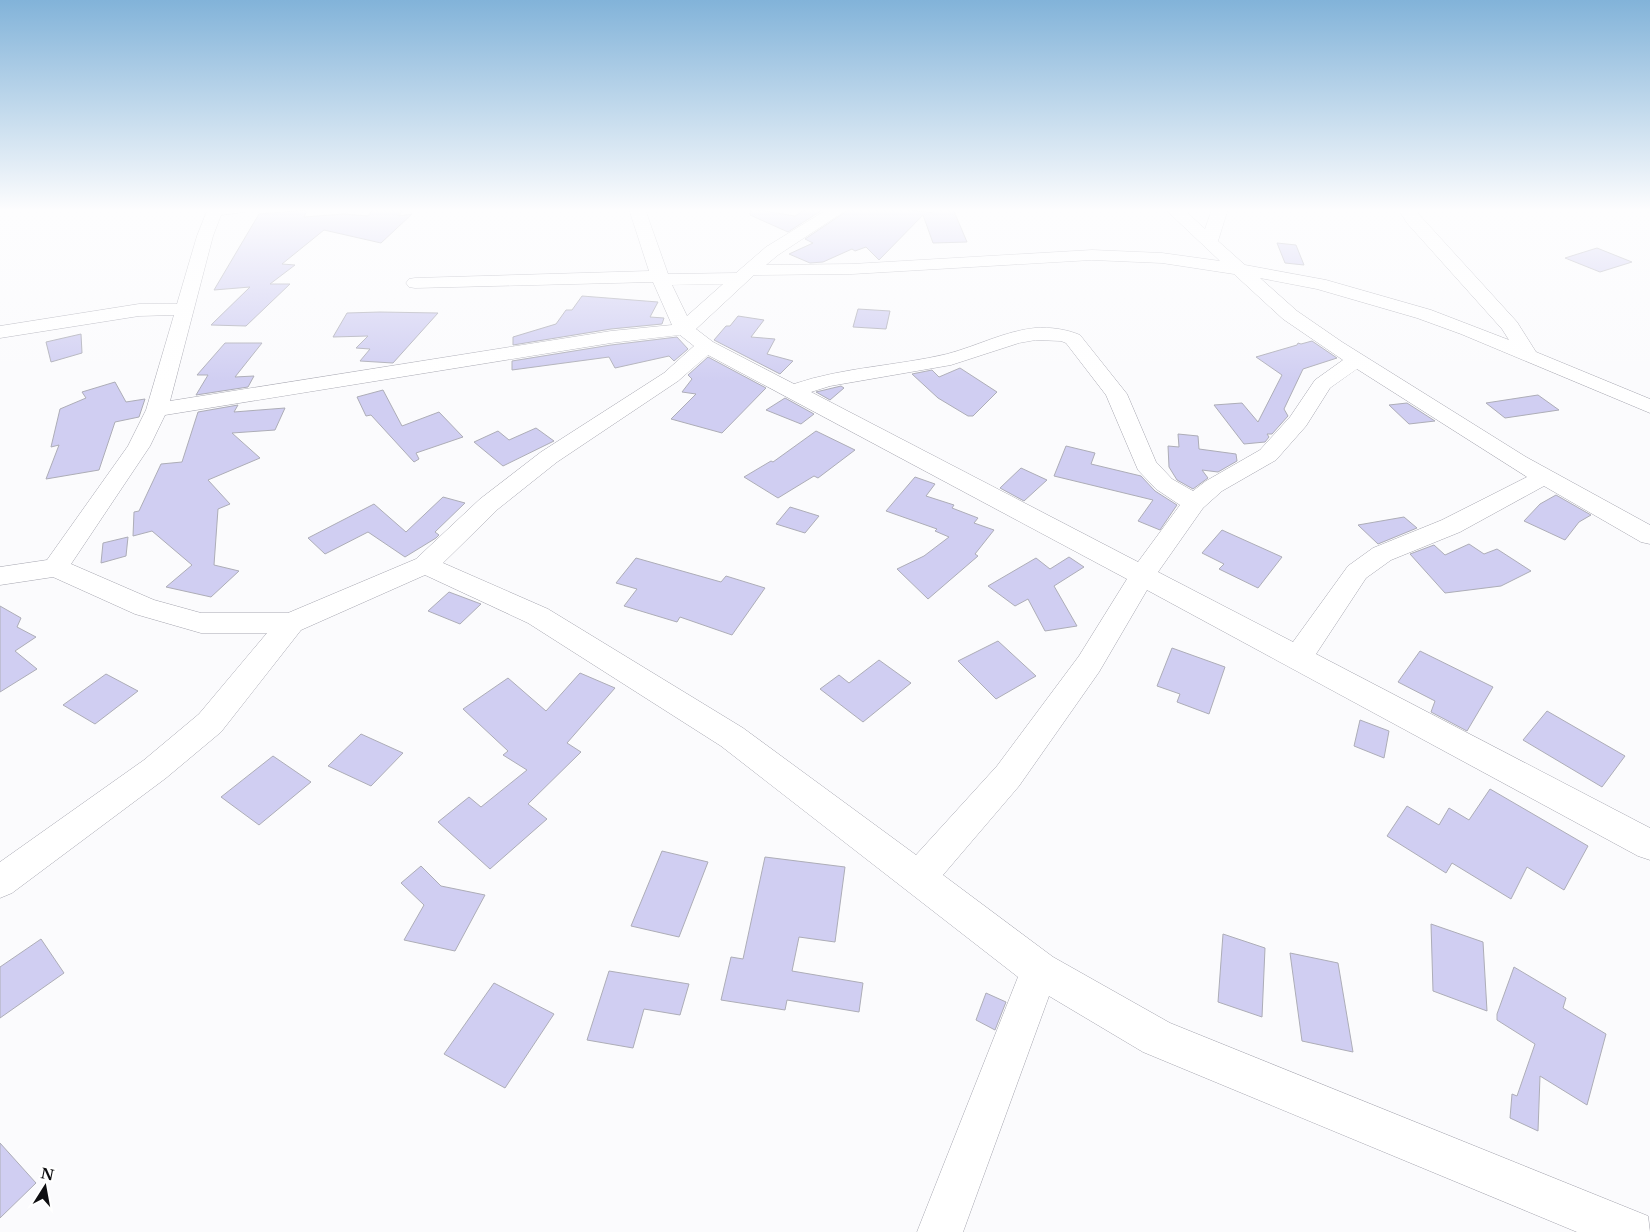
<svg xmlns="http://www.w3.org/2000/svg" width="1650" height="1232" viewBox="0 0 1650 1232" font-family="'Libre Baskerville',serif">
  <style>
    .building { fill: #d0cef2; stroke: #adadb7 }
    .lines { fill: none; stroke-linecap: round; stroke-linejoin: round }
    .minor-casing { stroke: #a5a5af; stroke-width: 1 }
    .minor { fill: #fff; fill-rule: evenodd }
  </style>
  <rect width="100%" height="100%" fill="#fbfbfd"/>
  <path class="building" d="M373,209h30l-4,7 13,-2 -31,29 -57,-13 -42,34 13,1 -25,19h20l-44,42 -35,-1 39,-38 -36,3 45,-76 48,-4 -3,7 40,-3 24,2z
    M751,209l44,7 11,-7h18l-36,23 -38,-17z
    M850,209h51l33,4v-4h19l14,33 -34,1 -10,-28 -44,45 -13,-13 -11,4 -3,-2 -29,13 -13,1 -21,-9 24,-11 -8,-4z
    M1277,243l19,2 8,20 -19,-2z
    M1597,248l35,14 -32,10 -35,-14z
    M582,296l76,6 -8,15 14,1 -2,6 -51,5 -98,16v-8l43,-13 10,-14h6z
    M858,309l32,2 -4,18 -33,-2z
    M380,312l58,1 -45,50 -33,-2 10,-12 -14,-1 12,-12 -35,1 14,-24z
    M738,316l26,4 -13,17 24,2 -8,15 26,7 -13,13 -66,-34 12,-14h4z
    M81,334l1,19 -31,9 -5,-20z
    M677,337l11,12 -14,12 -5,-5 -54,12 -6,-11 -97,13v-9l99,-16z
    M1312,341l25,17 -34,11 -19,40 4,7 -16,18h-5l2,3 -4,5 -21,2 -30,-39 28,-2 16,19 24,-47 -26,-18 41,-12 1,-2 3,1z
    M225,343h37l-27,34 19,-1 -6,11 -52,8 12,-20h-11z
    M708,357l58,31 -44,45 -51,-14 25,-25 -14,-2 10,-13 -4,-4z
    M960,368l37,24 -24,24h-5l-30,-18 -26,-24 20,-4 7,7z
    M115,382l11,20 19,-3 -6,18 -24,5 -16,48 -53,9 13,-34 -8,2 9,-38 26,-11 -4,-6z
    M841,386l3,2 -14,12 -14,-8z
    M383,390l19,36 37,-14 24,25 -47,16 3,6 -5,3 -43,-47 -5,1 -9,-19z
    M1538,395l21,15 -54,8 -19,-15z
    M785,398l29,16 -13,10 -35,-14z
    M1407,403l28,18 -26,3 -20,-19z
    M238,405l-4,7 51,-4 -10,22 -43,3 28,25 -52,22 22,24 -12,5 -4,56 25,6 -28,26 -45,-10 26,-22 -40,-34 -19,5 1,-24 5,-1 22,-47 21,-2 16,-50z
    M536,428l18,13 -51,25 -29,-24 24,-11 11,9z
    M816,431l39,19 -37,28 -4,-2 -36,22 -34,-21 27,-16 2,1z
    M1178,434l20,2 1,13 37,5 1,7 -19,11 -16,-2 6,8 -15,11 -16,-9 -8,-13 -1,-21 11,1z
    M1066,446l29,7 -4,11 50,12 14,15 22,14 -17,25 -22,-9 15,-21 -99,-24z
    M1021,468l26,12 -23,21 -24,-13z
    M915,477l20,7 -9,12 28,9 -2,3 26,10 -4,5 20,7 -19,24 3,2 -50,43 -31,-30 27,-13 25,-19 -14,-6 2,-2 -51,-18z
    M1556,495l35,20 -12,7 -14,18 -41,-19 16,-17z
    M443,497l22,6 -30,29 4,3 -3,3 -31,19 -37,-25 -43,22 -17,-16 66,-34 32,28z
    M790,507l29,9 -14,17 -29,-9z
    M1404,517l13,11 -39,16 -20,-19z
    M1222,530l60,27 -24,31 -39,-19 5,-5 -22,-11z
    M128,537l-2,19 -25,7 2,-20z
    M1469,544l15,10 13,-5 34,22 -30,15 -56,7 -35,-39 24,-9 11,10z
    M1069,557l15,10 -30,19 23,40 -32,5 -17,-32 -13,7 -27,-20 48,-28 14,11z
    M636,558l85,24 5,-6 39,12 -33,47 -52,-18 -3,5 -53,-16 13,-17 -21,-6z
    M449,592l32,12 -21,20 -32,-13z
    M0,606l21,12 -4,9 19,10 -21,14 22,18 -37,23z
    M998,641l38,35 -40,23 -38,-38z
    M1172,648l53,19 -16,47 -32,-12 3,-8 -23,-8z
    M1420,651l73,36 -26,44 -36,-19 4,-11 -37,-19z
    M879,660l32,23 -48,39 -43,-33 19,-14 10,8z
    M580,673l35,15 -48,55 14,9 -53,52 19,15 -57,50 -52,-47 31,-25 12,10 46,-37 -24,-15 5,-4 -45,-42 45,-31 38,33z
    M106,674l32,17 -43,33 -32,-19z
    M1547,711l78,45 -23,31 -79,-47z
    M1360,720l29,11 -5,27 -30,-12z
    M361,734l42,19 -32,33 -43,-20z
    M273,756l38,26 -52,43 -38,-28z
    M1490,789l98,57 -24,44 -37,-23 -16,32 -59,-36 -6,10 -59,-37 20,-30 32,19 10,-17 20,12z
    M662,851l46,11 -29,75 -48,-11z
    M765,857l80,10 -10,75 -36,-5 -7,34 71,12 -4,29 -72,-12 -2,10 -64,-10 10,-43 12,2z
    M421,866l20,20 44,9 -30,56 -51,-11 20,-35 -23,-22z
    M1431,924l52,18 4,69 -54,-20z
    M1223,934l42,14 -3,69 -44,-15z
    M41,939l23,34 -64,45v-51z
    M1290,953l48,10 15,89 -51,-11z
    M1514,967l52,31 -3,10 43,26 -19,71 -47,-29 -2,55 -28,-13 2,-24 5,2 18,-52 -38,-24v-6z
    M609,971l80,13 -9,31 -36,-6 -11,39 -46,-8z
    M494,983l60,31 -49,74 -61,-34z
    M986,993l20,9 -11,28 -19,-10z
    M0,1143l36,40 -36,35z"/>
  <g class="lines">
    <defs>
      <path id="minor" d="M208,209h39l-2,3 -24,3 -8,21 -43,165 441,-70 61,-6 -19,-43 -238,6 -6,-1 -3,-4 3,-4 6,-1 234,-7 -20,-62h16l23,65 68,-1 30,-26 62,-38h20l-70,46 -12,10 86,-1 240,-14 70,3 58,8 -55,-52h18l22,20 7,-20h16l-10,32 27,24 81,15 105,30 78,30 -7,-11 -95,-106 -9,-14h16l103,113 19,30 114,47v14l-189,-79 -44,-16 -100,-29 -57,-11 37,33 45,31 184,115 124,68v19l-9,-2 -97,-56 -84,46 -69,28 -25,18 -50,76 334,174v32l-12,-4 -491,-266 -48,82 -80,114 -76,89 110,82 117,66 478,193 2,16h-73l-434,-180 -94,-56 -86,236h-46l101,-255 -297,-231 -193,-123 -103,-48 -124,55 -80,102 -55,46 -154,115 -12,5v-36l144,-102 55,-46 68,-81h-66l-66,-19 -82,-37 -53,8v-18l47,-7 81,-114 18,-36 28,-95 -35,1 -139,22v-12l139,-22h38l20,-68zM1092,260l70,3 72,11 49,45 60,41 -28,20 -25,37 -30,33 -54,31 -13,10 -21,-12 -16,-17 -29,-68 -47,-59c-14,-6 -30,-8 -45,-7 -30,3 -58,18 -88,26 -50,12 -103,13 -153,30l-81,-42 -17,-13 58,-54 98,-1zM723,284l-36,32 -15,-31zM680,335l14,11 -30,27 -123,79 -61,47 -64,60 -128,54h-87l-47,-13 -83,-36 79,-118 15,-31 446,-72zM1036,340l25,1 5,2 40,52 32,75 18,19 24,16 -42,57 -327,-170 19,-6 121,-21 68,-22zM708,355l419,224 -48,77 -82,110 -81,89 -173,-127 -195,-119 -105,-46 55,-54 59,-47 121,-81zM1357,369l170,108 -85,43 -69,28 -25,18 -55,76 -135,-70 45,-64 19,-17 54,-31 30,-34 24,-38z"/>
    </defs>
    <use href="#minor" class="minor-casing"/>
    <use href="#minor" class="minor"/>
  </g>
  <linearGradient id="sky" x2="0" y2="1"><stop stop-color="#82b3d9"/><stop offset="0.55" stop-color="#fdfdfe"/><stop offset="1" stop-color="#fdfdfe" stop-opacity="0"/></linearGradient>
  <rect width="1650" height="382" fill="url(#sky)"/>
  <g transform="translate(45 1187) rotate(11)" stroke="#ffffff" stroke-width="4" paint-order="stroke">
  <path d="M0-4L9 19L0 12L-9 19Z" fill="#0e0e11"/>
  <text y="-8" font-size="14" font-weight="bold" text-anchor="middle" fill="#0e0e11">N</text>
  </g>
</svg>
